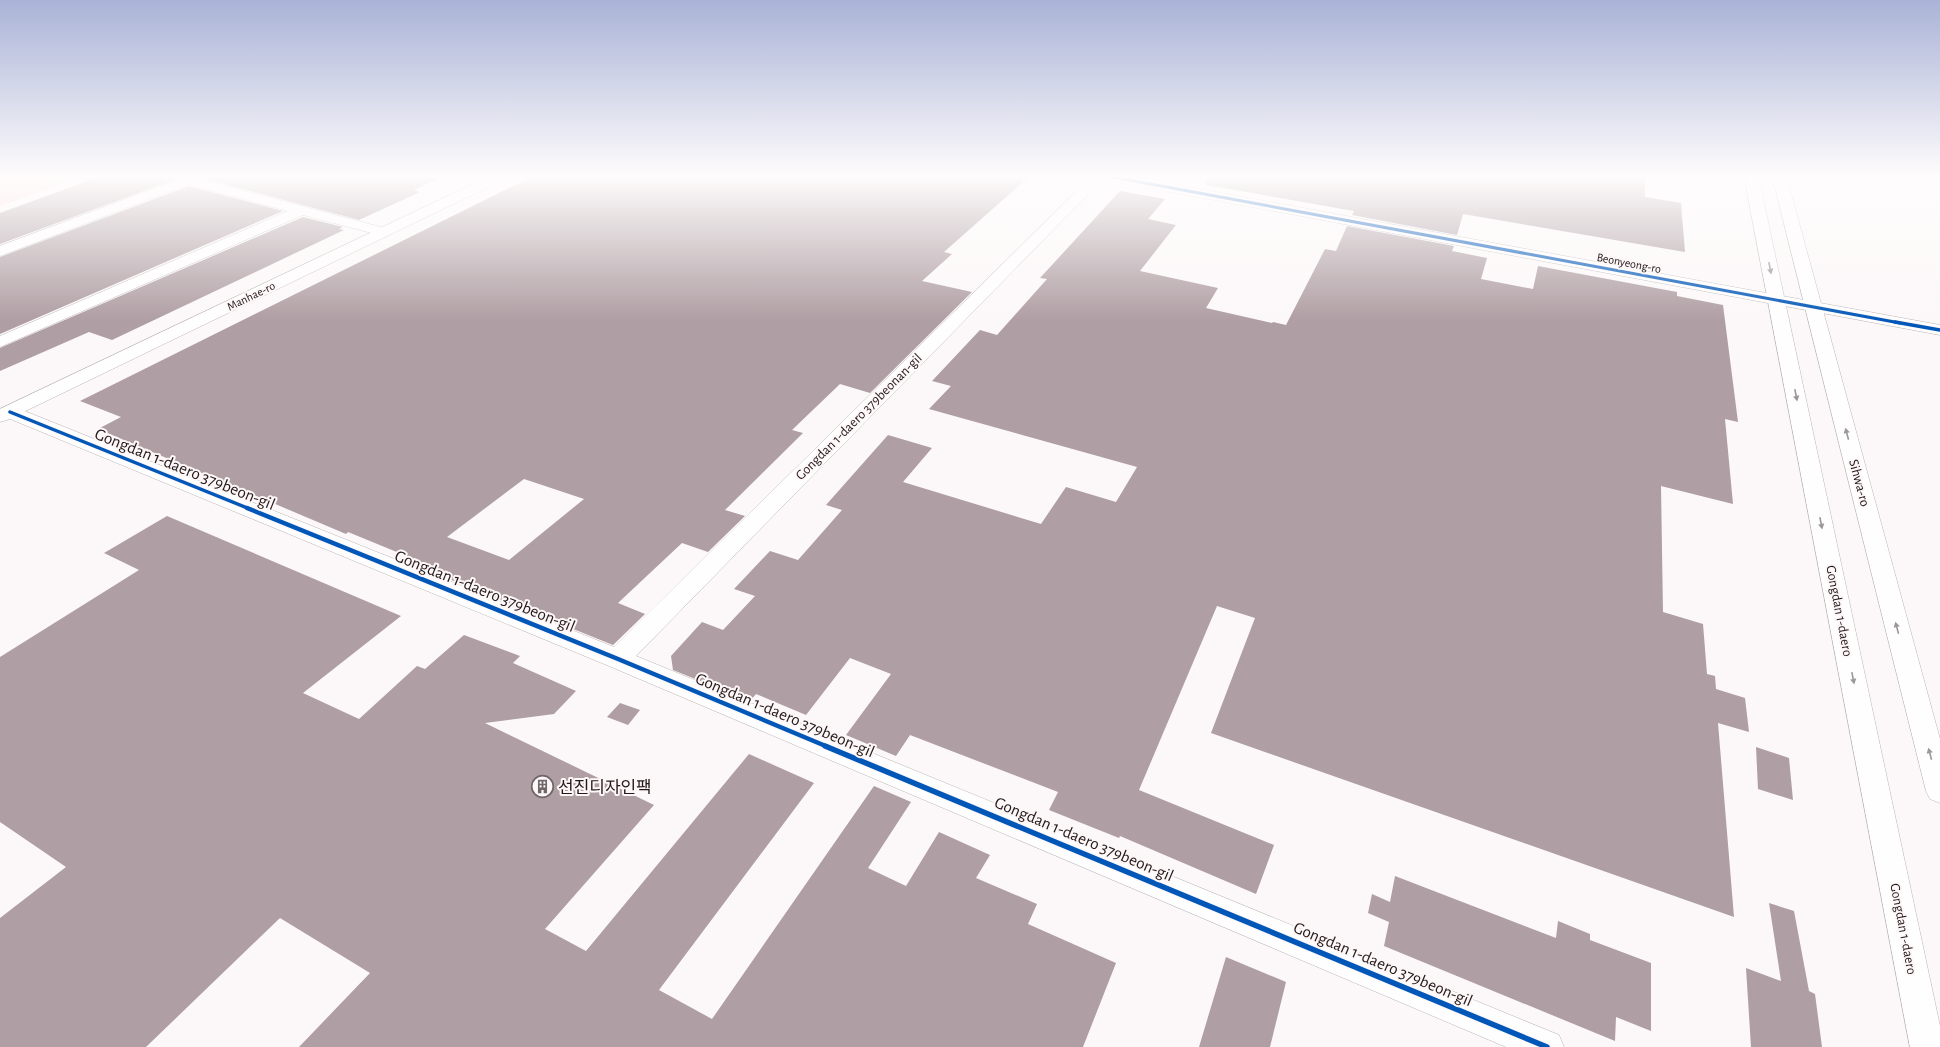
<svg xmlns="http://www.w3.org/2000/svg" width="1940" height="1047" viewBox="0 0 1940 1047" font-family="'Alegreya Sans','Noto Sans KR',sans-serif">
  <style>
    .green { fill: #fedde3 }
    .building { fill: #af9ea3; fill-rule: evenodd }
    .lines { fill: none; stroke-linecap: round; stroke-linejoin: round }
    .minor-casing { stroke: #bbb4b5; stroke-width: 1 }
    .tertiary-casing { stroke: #bbb4b5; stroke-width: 1 }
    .secondary-casing { stroke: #bbb4b5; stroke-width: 1 }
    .minor { fill: #fffefe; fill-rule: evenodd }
    .tertiary { fill: #fffefe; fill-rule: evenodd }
    .secondary { fill: #fffefe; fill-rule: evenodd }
    .cycleway-far3-casing { stroke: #fdf7f8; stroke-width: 4.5 }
    .cycleway-far2-casing { stroke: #fdf7f8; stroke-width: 5.5 }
    .cycleway-far1-casing { stroke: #fdf7f8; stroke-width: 7 }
    .cycleway-casing { stroke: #fdf7f8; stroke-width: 8 }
    .cycleway-far3 { stroke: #0057b8; stroke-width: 3 }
    .cycleway-far2 { stroke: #0057b8; stroke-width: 3.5 }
    .cycleway-far1 { stroke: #0057b8; stroke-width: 4.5 }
    .cycleway { stroke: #0057b8; stroke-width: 5.5 }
    .oneway { fill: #9c9798 }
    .labels { text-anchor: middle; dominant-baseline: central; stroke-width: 4; stroke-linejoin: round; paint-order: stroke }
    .far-street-label { font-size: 12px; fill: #23191b; stroke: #fdf7f8 }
    .street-label { font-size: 14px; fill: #23191b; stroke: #fdf7f8 }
    .near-street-label { font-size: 17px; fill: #23191b; stroke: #fdf7f8 }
    .near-poi-label { font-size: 17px; fill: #23191b; stroke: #fdf7f8; text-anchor: start }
  </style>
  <rect width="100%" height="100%" fill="#fcf8f9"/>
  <path class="green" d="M0,175h88l-88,31z"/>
  <path class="building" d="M104,175h83l-187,69v-31z
    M190,175h256l-32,15 6,2 -61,28z
    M535,175h496l-87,77 8,2 -30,27 50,11 -102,101 -30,-9 -48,46 11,3 -78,77 20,6 -37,36 -26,-9 -64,60 27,11 -32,31 -169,-68 4,-4 -100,-41 -2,2 -248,-105 23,-12 -41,-16zM524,479l60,20 -75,61 -62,-23z
    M1207,175h438v22l36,6 4,49 -222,-38 -6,21 -105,-20 2,-4 -148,-26z
    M189,186l94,25 -283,123v-77z
    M1120,191l45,8 -17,20 28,6 -36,46 78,17 -12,20 66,15 1,-1 13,3 39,-76 11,2 11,-25 107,20 -2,5 35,7 -6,21 52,10 5,-23 139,26v4l46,9 15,117 -13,-3 8,85 -72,-18 2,126 40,12 4,50 8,2 1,13 29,9 4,34 -31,-9 16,194 -523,-184 44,-115 -38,-12 -78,184 135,55 -18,49 -136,-58 -1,2 -70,-28 9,-18 -148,-57 -14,21 -50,-21 45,-61 -41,-16 -44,57 -50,-21 -6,7 -77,-31 -2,-14 31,-34 21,8 32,-34 -21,-7 36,-38 28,9 44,-50 -16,-5 62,-70 44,13 -29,34 138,42 25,-37 50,15 21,-35 -208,-58 22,-23 -19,-5 48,-51 17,5 50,-56 -7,-1z
    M303,217l40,10 -4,2 5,1 -232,110 -23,-8 -89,39v-23z
    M167,516l234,100 -98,77 56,26 58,-53 8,3 39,-34 56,21 -7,7 63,28 -22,23 -69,9 169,82 -109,124 41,22 163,-197 65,29 -155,207 53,29 162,-233 37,16 -43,66 38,18 33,-54 51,23 -14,23 61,26 -9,20 88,39 -33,84h-784l71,-74 -90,-55 -134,129h-146v-129l66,-51 -66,-45v-165l139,-87 -35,-17z
    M620,703l20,7 -12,15 -21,-8z
    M1756,747l33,11 4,42 -35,-11z
    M1395,876l161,62 2,-17 32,13v6l61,23v68l-35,-14 -1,24 -231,-95 5,-24 -21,-9 4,-19 18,8z
    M1769,903l25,8 15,80 6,3 7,53h-71l-5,-79 35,13z
    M1226,957l60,25 -16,65h-71z"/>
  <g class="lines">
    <defs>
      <path id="minor" d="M1093,175h14l-471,481 923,379 5,12h-58l-897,-381 -606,-250 -3,-4 3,-4 7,-2 7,2 597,239z
        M188,176l200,53 2,3 -2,3 -5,1 -80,-21 -303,132v-11l288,-125 -99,-27 -189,72v-10z"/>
      <path id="tertiary" d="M492,175h17l-2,3 -500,242 -7,2v-13z
        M1095,175h28l817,150v10l-838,-156 -5,-1z"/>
      <path id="secondary" d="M1744,175h14l182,851v21h-30z
        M1772,175h14l154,564v64l-10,-4 -4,-8z"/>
    </defs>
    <use href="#minor" class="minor-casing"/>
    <use href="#tertiary" class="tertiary-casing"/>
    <use href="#secondary" class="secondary-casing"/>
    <use href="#minor" class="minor"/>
    <use href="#tertiary" class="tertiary"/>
    <use href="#secondary" class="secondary"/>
    <defs>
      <path id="cycleway-far3" d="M1102,175l798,148"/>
      <path id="cycleway-far2" d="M1895,322l45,8
        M10,412l240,97"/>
      <path id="cycleway-far1" d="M247,508l371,151 210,88"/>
      <path id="cycleway" d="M825,746l722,301"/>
    </defs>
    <use href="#cycleway-far3" class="cycleway-far3-casing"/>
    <use href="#cycleway-far2" class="cycleway-far2-casing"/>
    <use href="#cycleway-far1" class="cycleway-far1-casing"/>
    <use href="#cycleway" class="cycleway-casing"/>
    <use href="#cycleway-far3" class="cycleway-far3"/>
    <use href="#cycleway-far2" class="cycleway-far2"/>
    <use href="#cycleway-far1" class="cycleway-far1"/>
    <use href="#cycleway" class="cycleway"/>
  </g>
  <defs><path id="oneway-solid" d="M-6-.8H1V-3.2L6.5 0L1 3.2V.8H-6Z"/></defs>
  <g class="oneway">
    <use href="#oneway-solid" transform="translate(1770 268) rotate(79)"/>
    <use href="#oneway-solid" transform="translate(1796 395) rotate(79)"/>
    <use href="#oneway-solid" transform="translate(1847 434) rotate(-105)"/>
    <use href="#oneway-solid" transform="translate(1821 523) rotate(79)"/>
    <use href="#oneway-solid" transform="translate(1897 628) rotate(-105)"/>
    <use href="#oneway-solid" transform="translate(1853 678) rotate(79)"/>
    <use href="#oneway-solid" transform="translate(1930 754) rotate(-105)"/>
  </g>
  <linearGradient id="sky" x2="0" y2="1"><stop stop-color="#aab3d7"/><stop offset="0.55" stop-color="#fefcfc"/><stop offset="1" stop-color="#fefcfc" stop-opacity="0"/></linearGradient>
  <rect width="1940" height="321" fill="url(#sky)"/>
  <defs>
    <symbol id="building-ring" viewBox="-11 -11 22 22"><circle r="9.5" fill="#fdf7f8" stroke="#6f6769" stroke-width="1.5"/><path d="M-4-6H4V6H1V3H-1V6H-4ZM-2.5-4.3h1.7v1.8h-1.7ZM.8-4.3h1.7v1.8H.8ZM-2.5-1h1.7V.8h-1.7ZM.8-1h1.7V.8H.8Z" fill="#6f6769"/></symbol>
  </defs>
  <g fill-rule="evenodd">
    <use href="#building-ring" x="530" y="774" width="25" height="25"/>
  </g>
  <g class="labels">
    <g class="far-street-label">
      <text transform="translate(1629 263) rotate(11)">Beonyeong-ro</text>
      <text transform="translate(251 296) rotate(-26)">Manhae-ro</text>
    </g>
    <g class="street-label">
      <text transform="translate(859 417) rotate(-45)">Gongdan 1-daero 379beonan-gil</text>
      <text transform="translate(1859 483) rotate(75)">Sihwa-ro</text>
      <text transform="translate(1839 611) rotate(79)">Gongdan 1-daero</text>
      <text transform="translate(1903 929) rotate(79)">Gongdan 1-daero</text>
    </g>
    <g class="near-street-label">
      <text transform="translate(185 469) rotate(22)">Gongdan 1-daero 379beon-gil</text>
      <text transform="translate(485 591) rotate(22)">Gongdan 1-daero 379beon-gil</text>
      <text transform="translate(785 715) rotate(23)">Gongdan 1-daero 379beon-gil</text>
      <text transform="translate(1084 839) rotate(23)">Gongdan 1-daero 379beon-gil</text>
      <text transform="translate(1383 964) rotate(23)">Gongdan 1-daero 379beon-gil</text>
    </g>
    <g class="near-poi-label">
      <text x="558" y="787">선진디자인팩</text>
    </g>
  </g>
</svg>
